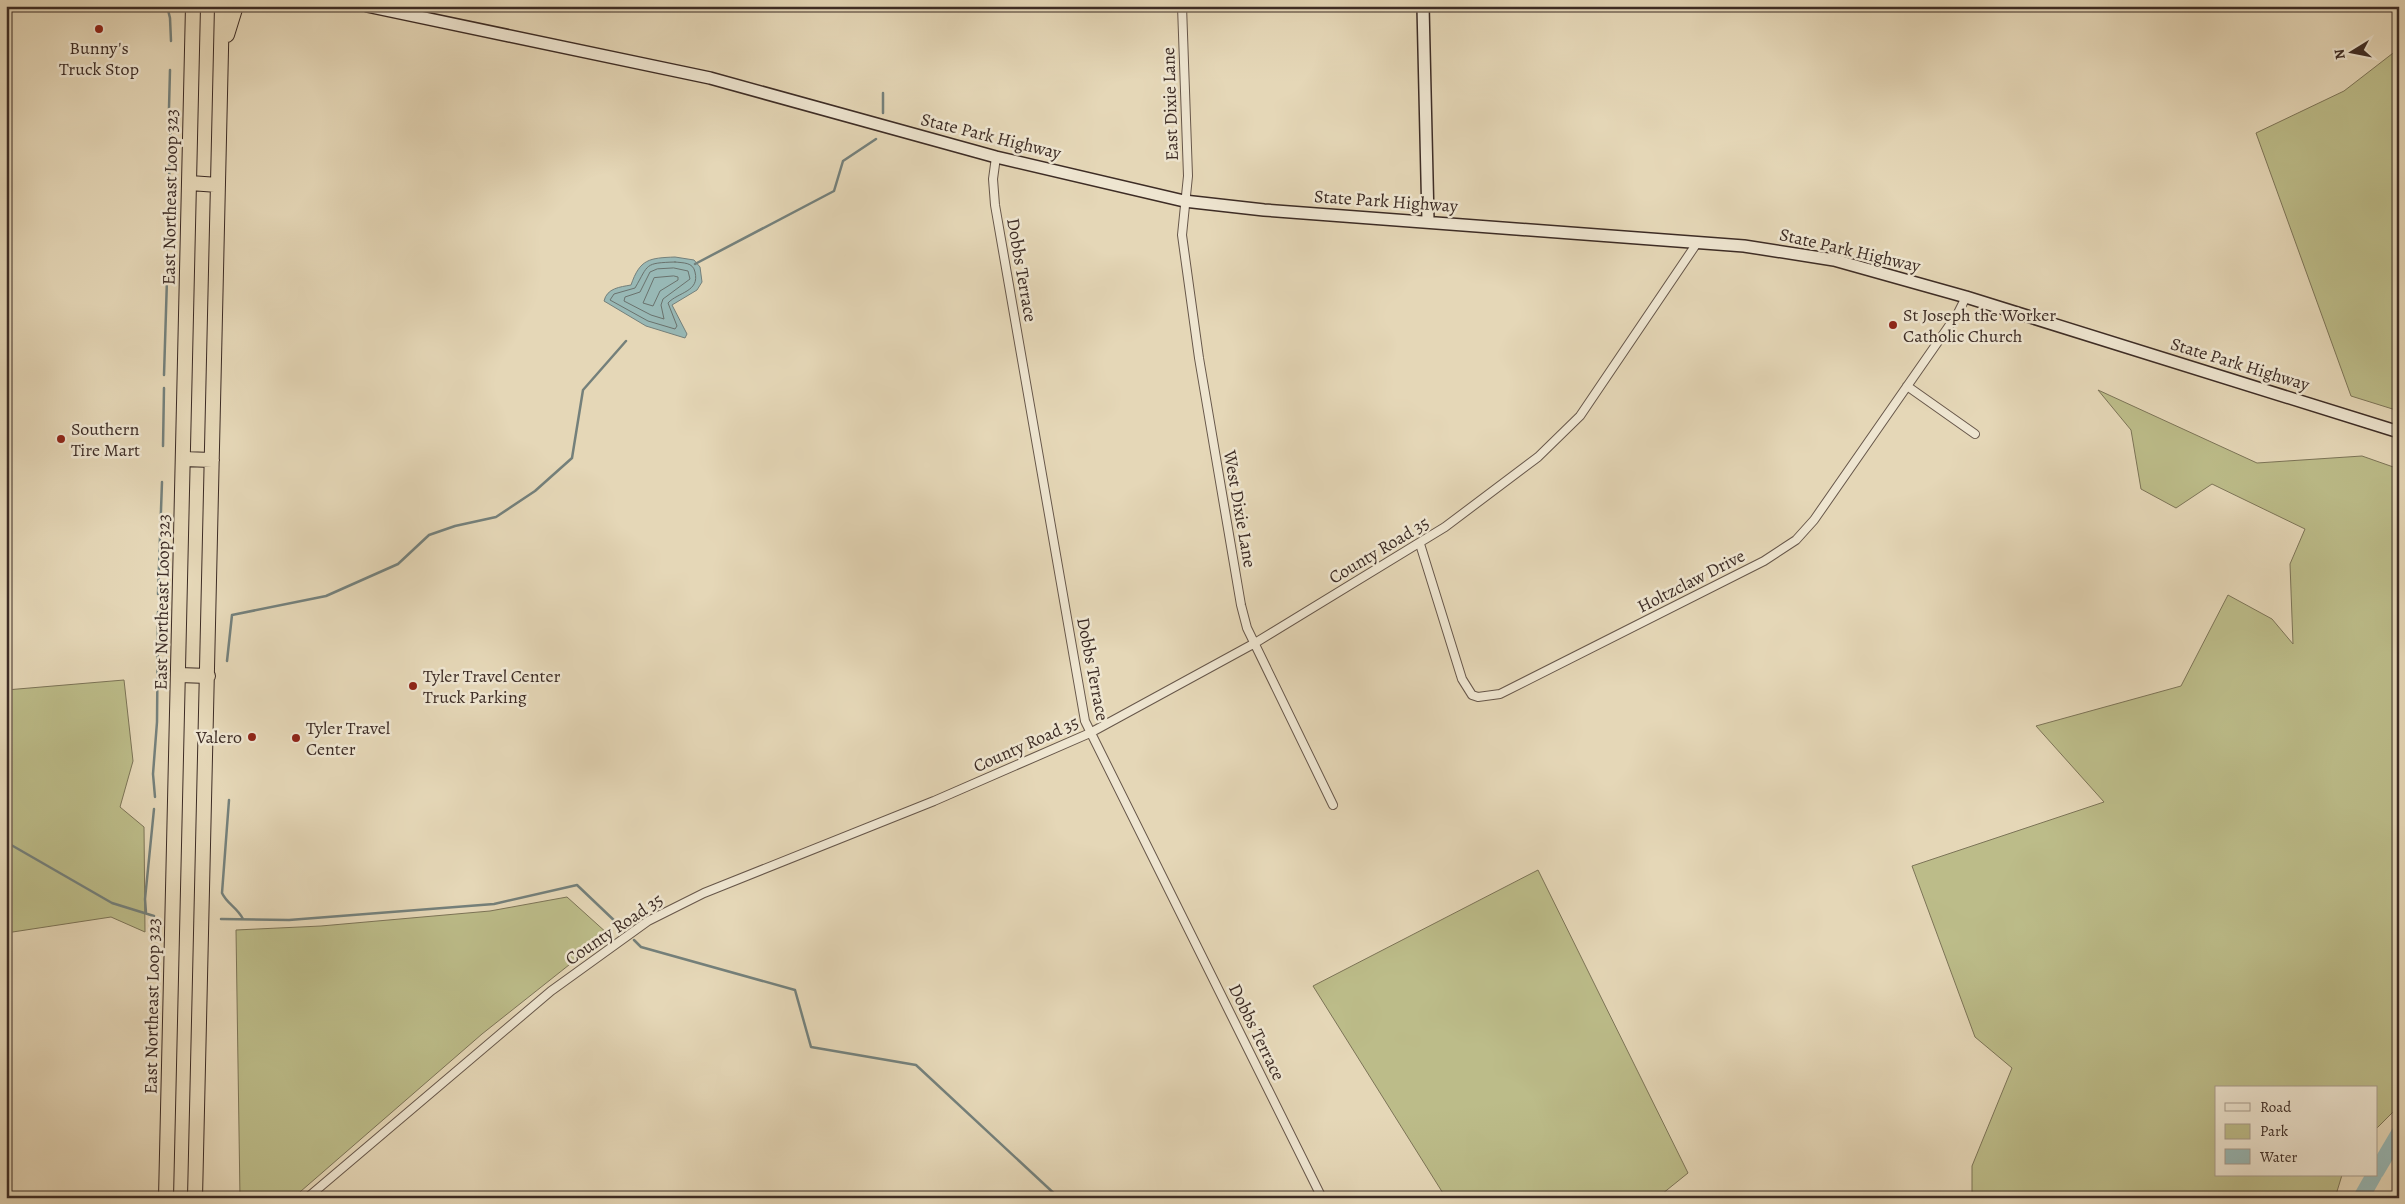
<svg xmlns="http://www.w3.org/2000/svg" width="2405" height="1204" viewBox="0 0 2405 1204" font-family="Alegreya,serif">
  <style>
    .green { fill: #bcbc89; stroke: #7c7457 }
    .water { fill: #98b8b5; stroke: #74807b }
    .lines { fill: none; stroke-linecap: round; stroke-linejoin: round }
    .shore { stroke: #6a726d; stroke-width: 1 }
    .stream { stroke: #74807b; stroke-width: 2.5 }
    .river { stroke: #98b8b5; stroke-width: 16 }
    .street-casing { stroke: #67574a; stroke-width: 10 }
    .secondary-casing { stroke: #3d2c25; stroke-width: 14 }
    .highway-casing { stroke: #3d2c25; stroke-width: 16 }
    .street { stroke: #eee5d0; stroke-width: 8 }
    .secondary { stroke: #eee5d0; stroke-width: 11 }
    .highway { stroke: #e5d7b7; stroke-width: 14 }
    .poi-dot { fill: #8f2418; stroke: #eee5d0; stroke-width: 2 }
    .labels { text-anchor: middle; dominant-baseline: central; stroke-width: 5; stroke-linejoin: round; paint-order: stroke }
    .poi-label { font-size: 18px; fill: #3d2c25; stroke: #eee5d0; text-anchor: start }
    .street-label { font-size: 18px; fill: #3d2c25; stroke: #eee5d0 }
  </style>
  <rect width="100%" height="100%" fill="#e5d7b7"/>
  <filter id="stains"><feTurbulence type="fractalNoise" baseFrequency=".004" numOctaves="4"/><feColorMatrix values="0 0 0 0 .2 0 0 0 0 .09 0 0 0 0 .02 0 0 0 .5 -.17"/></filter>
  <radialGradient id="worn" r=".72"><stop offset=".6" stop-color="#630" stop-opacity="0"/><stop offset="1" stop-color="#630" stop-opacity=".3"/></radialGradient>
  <path class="green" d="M2399,46v365l-48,-15 -95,-263 88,-42 53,-41z
    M2098,390l159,73 105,-7 37,13v637l-23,23v-41h-160v87h126l-7,23h-363v-32l40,-98 -37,-31 -63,-171 192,-64 -68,-76 145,-40 47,-91 44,24 21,25 -3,-80 15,-35 -93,-45 -36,24 -35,-19 -10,-59z
    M124,680l9,81 -13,46 24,20 1,105 -34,-15 -105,16v-243z
    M1538,870l150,303 -31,25h-211l-133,-212z
    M567,897l41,37 -126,100 -189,164h-53l-4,-268 85,-4 169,-15z"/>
  <path class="water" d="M675,257l19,3 6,7 2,15 -5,8 -25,15 15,29 -2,4 -39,-12 -42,-25c3,-13 16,-14 27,-16 9,-26 18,-27 44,-28z"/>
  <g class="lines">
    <path class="shore" d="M675,262c8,1 18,0 20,10 5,20 -17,20 -27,31l9,23 -2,3 -27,-8 -38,-21 4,-6 21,-6c14,-24 9,-25 40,-26z
      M674,268l14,3 2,8 -27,20 -2,6 3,14 -13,-4 -27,-14 1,-4 15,-5 10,-20 7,-3z
      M674,276l4,1v3l-18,11 -7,15 -10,-3 11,-25z"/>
    <path class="stream" d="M167,6l3,12 1,23
      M883,113v-20
      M167,249l4,-133 -2,-8 1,-38
      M695,264l139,-73 9,-30 33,-22
      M164,375l3,-96
      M163,446l1,-58
      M158,594l4,-112
      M227,661l5,-46 94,-19 72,-32 31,-29 26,-9 41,-9 39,-26 37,-33 11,-68 43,-49
      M155,797l-2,-23 4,-52 1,-110
      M229,800l-7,93c5,11 15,14 21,26
      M6,842l106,61 42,13
      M146,913l-1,-14 9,-90
      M221,919l68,1 205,-16 83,-19 42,40
      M634,940l7,7 154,43 16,57 105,18 143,133"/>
    <path class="river" d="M2376,1172l23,-39
      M2361,1198l13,-23"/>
    <defs>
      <path id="street" d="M1182,6l6,170 -6,59 17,123 42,247 6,23 86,177
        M996,157l-3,22 2,26 90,516 237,477
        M1907,386l68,48
        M1420,544l42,135 10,16 6,2 22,-3 264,-133 32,-21 18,-20 144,-207 8,-16
        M307,1198l244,-207 97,-70 56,-28 230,-92 156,-68 165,-90 190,-116 93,-70 42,-41 117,-173"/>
      <path id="secondary" d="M367,6l343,72 286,79 188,44 80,9 480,36 90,14 132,37 433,135
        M1423,6l5,215"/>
      <path id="highway" d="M227,35l9,-29
        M190,183l28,2
        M183,459l29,1
        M179,675l29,1
        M166,1198l27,-1192
        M195,1198l27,-1192"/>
    </defs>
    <use href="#street" class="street-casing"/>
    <use href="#secondary" class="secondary-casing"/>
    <use href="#highway" class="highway-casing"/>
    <use href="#street" class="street"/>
    <use href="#secondary" class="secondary"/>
    <use href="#highway" class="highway"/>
  </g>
  <g class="poi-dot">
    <circle cx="99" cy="29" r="5"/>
    <circle cx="1893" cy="325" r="5"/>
    <circle cx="61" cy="439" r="5"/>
    <circle cx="413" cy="686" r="5"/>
    <circle cx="252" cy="737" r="5"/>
    <circle cx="296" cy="738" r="5"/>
  </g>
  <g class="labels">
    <g class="poi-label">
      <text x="99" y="48" text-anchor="middle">Bunny's<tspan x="99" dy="21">Truck Stop</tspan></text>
      <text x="1903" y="315">St Joseph the Worker<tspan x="1903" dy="21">Catholic Church</tspan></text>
      <text x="71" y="429">Southern<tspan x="71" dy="21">Tire Mart</tspan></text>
      <text x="423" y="676">Tyler Travel Center<tspan x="423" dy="21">Truck Parking</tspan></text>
      <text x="306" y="728">Tyler Travel<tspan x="306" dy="21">Center</tspan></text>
      <text x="242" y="737" text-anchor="end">Valero</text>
    </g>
    <g class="street-label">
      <text transform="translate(1170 104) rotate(-92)">East Dixie Lane</text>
      <text transform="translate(991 136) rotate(14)">State Park Highway</text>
      <text transform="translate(170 197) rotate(-89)">East Northeast Loop 323</text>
      <text transform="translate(1386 201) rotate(4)">State Park Highway</text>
      <text transform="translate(1850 250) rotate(13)">State Park Highway</text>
      <text transform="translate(1022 270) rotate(80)">Dobbs Terrace</text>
      <text transform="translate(2240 364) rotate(17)">State Park Highway</text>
      <text transform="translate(1240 509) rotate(80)">West Dixie Lane</text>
      <text transform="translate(1379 550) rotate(-31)">County Road 35</text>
      <text transform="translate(1691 581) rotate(-27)">Holtzclaw Drive</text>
      <text transform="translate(162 602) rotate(-89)">East Northeast Loop 323</text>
      <text transform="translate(1093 669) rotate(79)">Dobbs Terrace</text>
      <text transform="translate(1026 744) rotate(-24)">County Road 35</text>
      <text transform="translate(614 929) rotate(-34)">County Road 35</text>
      <text transform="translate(152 1006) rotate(-89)">East Northeast Loop 323</text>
      <text transform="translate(1257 1032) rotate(64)">Dobbs Terrace</text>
    </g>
  </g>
  <rect width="2405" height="1204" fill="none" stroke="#e5d7b7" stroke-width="25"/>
  <rect x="8" y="8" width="2390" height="1189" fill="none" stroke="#3d2c25" stroke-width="2.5"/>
  <rect x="12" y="12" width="2380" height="1179" fill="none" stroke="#3d2c25"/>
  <rect x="2215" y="1086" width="162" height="90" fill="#eee5d0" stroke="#a79b8c"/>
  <rect x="2225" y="1103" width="25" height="8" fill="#eee5d0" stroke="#a79b8c"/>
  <text x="2260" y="1112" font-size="15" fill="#3d2c25">Road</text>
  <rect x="2225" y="1124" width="25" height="15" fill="#bcbc89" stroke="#a79b8c"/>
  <text x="2260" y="1136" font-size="15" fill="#3d2c25">Park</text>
  <rect x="2225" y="1149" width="25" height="15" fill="#98b8b5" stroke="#a79b8c"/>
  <text x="2260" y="1162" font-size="15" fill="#3d2c25">Water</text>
  <g transform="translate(2352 52) rotate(260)" stroke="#eee5d0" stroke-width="4" paint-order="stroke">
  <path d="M0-4L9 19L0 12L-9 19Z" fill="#3d2c25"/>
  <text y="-8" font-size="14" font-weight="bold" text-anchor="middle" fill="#3d2c25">N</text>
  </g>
  <rect width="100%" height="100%" filter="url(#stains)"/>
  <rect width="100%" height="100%" fill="url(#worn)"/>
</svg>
